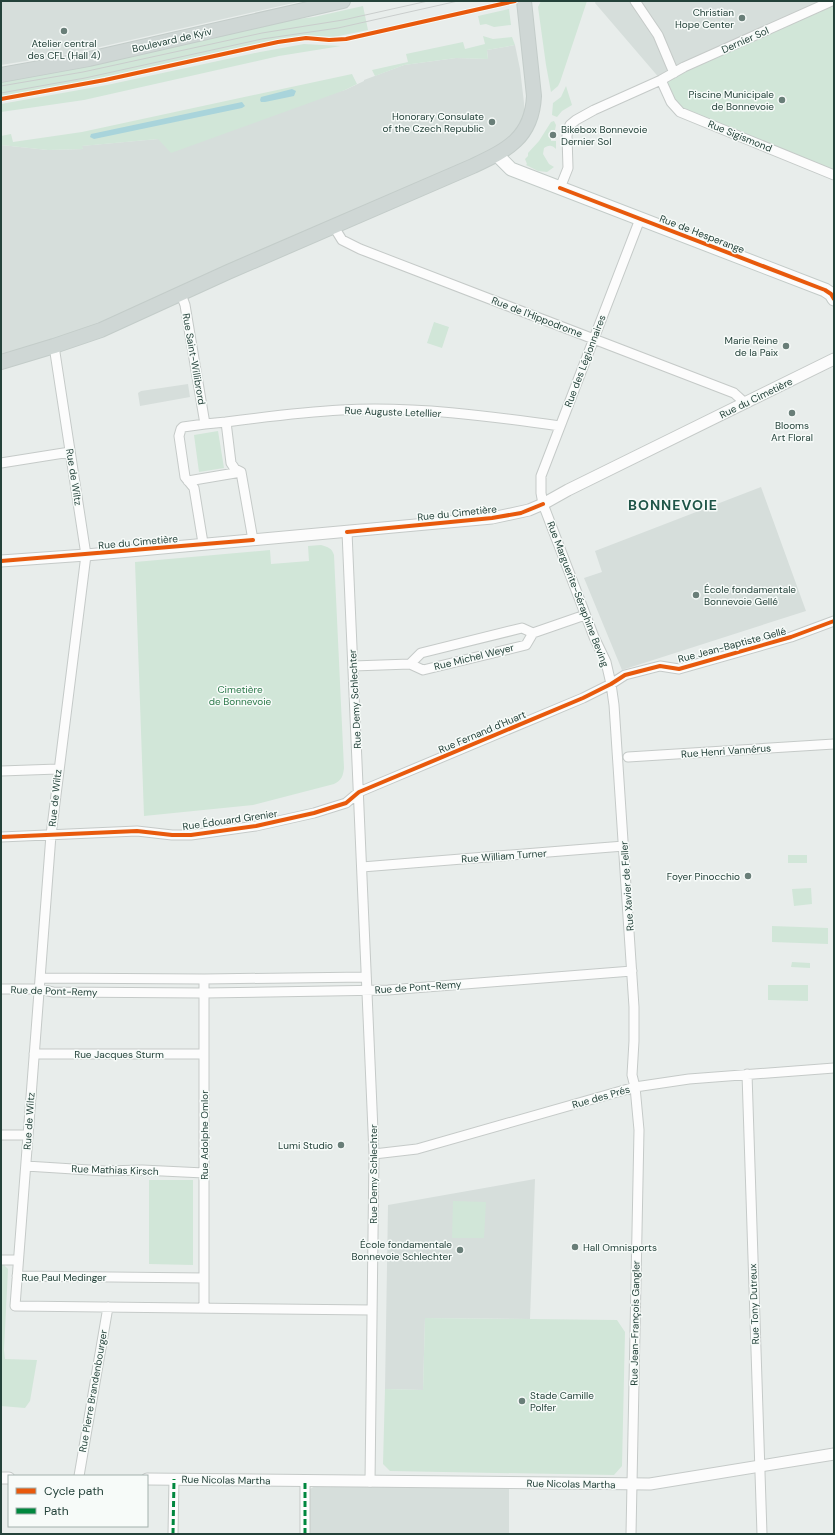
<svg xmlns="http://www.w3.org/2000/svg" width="835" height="1535" viewBox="0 0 835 1535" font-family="'DM Sans',sans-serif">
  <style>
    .built { fill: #d6dedb }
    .green { fill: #d1e6d8 }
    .water { fill: #a9d4db }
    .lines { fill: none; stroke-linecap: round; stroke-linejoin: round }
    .minor-casing { stroke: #c5cac8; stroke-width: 11 }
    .tertiary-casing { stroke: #c5cac8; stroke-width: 13 }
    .secondary-casing { stroke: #c3cbc8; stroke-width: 15 }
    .primary-casing { stroke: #c3ccc9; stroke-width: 16 }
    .minor { stroke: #fcfcfc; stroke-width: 9 }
    .tertiary { stroke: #fcfcfc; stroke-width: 11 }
    .secondary { stroke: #fcfcfc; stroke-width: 13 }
    .primary { stroke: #cfd7d5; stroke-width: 14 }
    .tram { stroke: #c9cdcc; stroke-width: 1 }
    .quiet { stroke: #00873e; stroke-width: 3; stroke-dasharray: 6 3; stroke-linecap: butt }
    .cycleway-casing { stroke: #f7fbf9; stroke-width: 6 }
    .cycleway { stroke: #e8590c; stroke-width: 4 }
    .poi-dot { fill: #697e78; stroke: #f7fbf9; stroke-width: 1.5 }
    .labels { text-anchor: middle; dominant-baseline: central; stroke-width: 3; stroke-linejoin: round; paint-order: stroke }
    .poi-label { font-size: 10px; fill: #24423a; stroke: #f7fbf9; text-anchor: end }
    .street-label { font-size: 10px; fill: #24423a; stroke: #f7fbf9 }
    .park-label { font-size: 10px; fill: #2d7a4b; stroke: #f7fbf9 }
    .district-label { font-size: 14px; font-weight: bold; letter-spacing: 1px; fill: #1f5548; stroke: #f7fbf9 }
  </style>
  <rect width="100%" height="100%" fill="#e8edeb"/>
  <path class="built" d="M1,1h301l-233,53 -68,11z
    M596,1h236l-171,79 -66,-77z
    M515,45l5,24 4,34 1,27 -8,11 -316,144 -200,77v-217l47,5 35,-1 -2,-3 77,-7 187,-49 19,-9v-1l40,-15 52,-7 32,1 -1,-9z
    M188,384l2,13 -50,9 -2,-13 3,-2z
    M761,487l45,124 -184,59 -38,-92 18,-6 -7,-21z
    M535,1179l-5,140 -105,-1 -2,72 -38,-1 3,-184z
    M317,1485l192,2v47h-200l1,-45z"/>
  <path class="green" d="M541,1h46l-27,81 -2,4 -7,6 -5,-27 -8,-58z
    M834,1v174l-154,-63 -19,-32z
    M363,6l5,24 -34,7 -24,-1 -41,5 -210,46 -58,9v-16l289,-60 24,-3z
    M509,9l2,16 -17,2 -8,-3 -6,1 -2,-9z
    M483,36l10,3 19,-2 3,8 -28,5 1,9 -32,-1 -52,7 -29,11 -3,-6 36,-8 -2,-8 57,-12 2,7 20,-5z
    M304,44l37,2 -62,10 -195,44 -83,12v-8l106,-19 153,-33z
    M352,74l5,10 -12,6 -174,63 -13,-14 -76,7 1,3 -35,1 -47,-5v-9l10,-2 2,8 69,-10z
    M566,86l6,19 -10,6 -5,6 -5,-2 1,-12 8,-6z
    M554,121l2,4 -1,5h-4v11h5v8c-4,-4 -7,-4 -12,-1l-1,6 6,10 5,3 -7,5 -9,-1 -12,-6 1,-1 -2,-5 3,-3v-3l11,-12 12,-19z
    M434,322l15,5 -7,21 -15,-5z
    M218,431l6,37 -25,4 -5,-37z
    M321,545c7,2 11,3 13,10l10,213c-1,8 -2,12 -10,16l-81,21 -109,11 -9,-254 135,-12 1,14 38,-3 -1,-15z
    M788,855h19v8h-19z
    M811,888l1,16 -18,2 -2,-17z
    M772,926l56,2v16l-56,-2z
    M792,962l18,1v5l-19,-1z
    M768,985h40v16l-40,-1z
    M149,1180h44v85l-44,-1z
    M453,1201l33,1 -2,36h-32z
    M1,1265h3l4,4 -4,81 1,9 32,1 -7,41 -5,7 -24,-2z
    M425,1318l192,2 8,12 -3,134 -8,9 -224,-4 -7,-7 2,-75 38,1z"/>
  <path class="water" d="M292,89l4,2 -2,5 -29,6h-4l-1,-2 1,-3z
    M242,102l3,4 -3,2 -148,31 -4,-2 1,-3z"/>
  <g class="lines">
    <defs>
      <path id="minor" d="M635,1l23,34 16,38
        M661,80l10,22 9,10 154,63
        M560,188l8,-20 -1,-32 1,-6 2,-5 6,-5 18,-10 67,-30 23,-13 148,-66
        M334,227l8,13 18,9 374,144 11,10
        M181,294l4,11 20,119 21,-2 5,41 4,6 6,3 12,68
        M54,346l32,209 -35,280 -36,471 356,4
        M226,422c38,-5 77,-10 115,-12 73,-4 148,6 219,16
        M1,463l69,-11
        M188,481l53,-9
        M347,532l27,622 -4,328
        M203,543l-9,-55 -9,-11 -6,-41 2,-7 2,-2 22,-3
        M410,664l11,-11 101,-25 11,5
        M353,666l57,-2 13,6 103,-25 7,-12 52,-18
        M628,757l206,-13
        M1,771l57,-2
        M1,837l136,-6 35,4h19l65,-9 58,-13 32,-10 13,-11 224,-94 28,-14 14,-9 35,-9 19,3 112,-32 43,-16
        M362,867l262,-21
        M40,978l164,1 162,-2
        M204,979v329
        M1,989h38l14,3 151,1 184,-3 244,-19
        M34,1054h170
        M747,1074l15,460
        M1,1135h27
        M374,1154l43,-5 218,-62 54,-8 145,-11
        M26,1166l79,5 37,-1 62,3
        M1,1260h17
        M17,1276l187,2
        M79,1476l29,-169
        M173,1534l1,-55
        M305,1534v-53
        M631,1534l8,-404 -4,-43 -3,-12 2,-34v-34l-20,-302 -3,-21 -5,-22 -12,-25 -51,-133 -2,-11v-17l99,-257"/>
      <path id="tertiary" d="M1,561l85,-6 406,-37 37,-8 14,-6 25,-14 266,-131
        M1,1478h8
        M147,1479l503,5 184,-30"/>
      <path id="secondary" d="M497,155l14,14 314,121 6,4 3,5"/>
      <path id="primary" d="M1,75l88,-16 254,-58
        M1,362l53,-16 47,-16 127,-58 245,-106c34,-16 59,-28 61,-70l-10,-95"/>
    </defs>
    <use href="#minor" class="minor-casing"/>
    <use href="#tertiary" class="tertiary-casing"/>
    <use href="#secondary" class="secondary-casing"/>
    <use href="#primary" class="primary-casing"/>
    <use href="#minor" class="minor"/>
    <use href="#tertiary" class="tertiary"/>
    <use href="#secondary" class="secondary"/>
    <use href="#primary" class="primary"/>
    <path class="tram" d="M1,86l82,-14 179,-39 81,-13 85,-19
      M1,93l84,-15 177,-39 76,-11 120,-27"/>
    <path class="quiet" d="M173,1534l1,-55
      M305,1534v-53"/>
    <defs>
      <path id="cycleway" d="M1,99l104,-19 173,-38 28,-4 23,2 17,-1 169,-38
        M560,188l265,102 6,4 3,5
        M347,532l145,-14 29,-5 22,-9
        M1,561l252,-21
        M1,837l136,-6 35,4h19l65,-9 58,-13 32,-10 13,-11 224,-94 28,-14 14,-9 35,-9 19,3 112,-32 43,-16"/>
    </defs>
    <use href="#cycleway" class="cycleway-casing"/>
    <use href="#cycleway" class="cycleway"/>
  </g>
  <g class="poi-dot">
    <circle cx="742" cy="18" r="4"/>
    <circle cx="64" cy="31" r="4"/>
    <circle cx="782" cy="100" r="4"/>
    <circle cx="492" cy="122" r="4"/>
    <circle cx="553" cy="135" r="4"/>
    <circle cx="786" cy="346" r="4"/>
    <circle cx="792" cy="413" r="4"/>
    <circle cx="696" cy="595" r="4"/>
    <circle cx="748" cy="876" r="4"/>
    <circle cx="341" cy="1145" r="4"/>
    <circle cx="575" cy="1247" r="4"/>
    <circle cx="460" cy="1250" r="4"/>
    <circle cx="522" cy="1401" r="4"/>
  </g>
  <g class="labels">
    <g class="poi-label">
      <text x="734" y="12">Christian<tspan x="734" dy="12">Hope Center</tspan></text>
      <text x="64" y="43" text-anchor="middle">Atelier central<tspan x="64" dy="12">des CFL (Hall 4)</tspan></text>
      <text x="774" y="94">Piscine Municipale<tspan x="774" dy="12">de Bonnevoie</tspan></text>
      <text x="484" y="116">Honorary Consulate<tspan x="484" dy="12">of the Czech Republic</tspan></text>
      <text x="561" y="129" text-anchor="start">Bikebox Bonnevoie<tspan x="561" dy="12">Dernier Sol</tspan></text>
      <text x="778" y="340">Marie Reine<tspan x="778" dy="12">de la Paix</tspan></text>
      <text x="792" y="425" text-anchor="middle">Blooms<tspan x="792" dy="12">Art Floral</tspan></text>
      <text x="704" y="589" text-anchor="start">École fondamentale<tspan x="704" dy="12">Bonnevoie Gellé</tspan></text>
      <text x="740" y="876">Foyer Pinocchio</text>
      <text x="333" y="1145">Lumi Studio</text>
      <text x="452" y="1244">École fondamentale<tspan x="452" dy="12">Bonnevoie Schlechter</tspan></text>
      <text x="583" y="1247" text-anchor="start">Hall Omnisports</text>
      <text x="530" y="1395" text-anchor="start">Stade Camille<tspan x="530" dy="12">Polfer</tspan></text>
    </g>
    <g class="street-label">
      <text transform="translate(172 40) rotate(-13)">Boulevard de Kyiv</text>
      <text transform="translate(745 40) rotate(-24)">Dernier Sol</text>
      <text transform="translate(740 136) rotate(22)">Rue Sigismond</text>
      <text transform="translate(702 234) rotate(21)">Rue de Hesperange</text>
      <text transform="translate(537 317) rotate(21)">Rue de l'Hippodrome</text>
      <text transform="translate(194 359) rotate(80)">Rue Saint-Willibrord</text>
      <text transform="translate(585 361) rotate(-69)">Rue des Légionnaires</text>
      <text transform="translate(756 398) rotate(-26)">Rue du Cimetière</text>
      <text transform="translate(393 412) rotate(2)">Rue Auguste Letellier</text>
      <text transform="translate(74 477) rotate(81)">Rue de Wiltz</text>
      <text transform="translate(457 513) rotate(-6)">Rue du Cimetière</text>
      <text transform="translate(138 542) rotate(-5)">Rue du Cimetière</text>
      <text transform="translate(578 594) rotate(69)">Rue Marguerite-Séraphine Beving</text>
      <text transform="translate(732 645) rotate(-15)">Rue Jean-Baptiste Gellé</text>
      <text transform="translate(474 657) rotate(-14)">Rue Michel Weyer</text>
      <text transform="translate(355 699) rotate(-93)">Rue Demy Schlechter</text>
      <text transform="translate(482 732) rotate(-23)">Rue Fernand d'Huart</text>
      <text transform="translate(726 751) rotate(-4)">Rue Henri Vannérus</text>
      <text transform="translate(55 798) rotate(-84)">Rue de Wiltz</text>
      <text transform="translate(230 820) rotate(-8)">Rue Édouard Grenier</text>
      <text transform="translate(504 856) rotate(-4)">Rue William Turner</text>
      <text transform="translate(627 886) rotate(-94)">Rue Xavier de Feller</text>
      <text transform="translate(418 987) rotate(-4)">Rue de Pont-Remy</text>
      <text transform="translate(54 991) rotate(2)">Rue de Pont-Remy</text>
      <text x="119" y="1054">Rue Jacques Sturm</text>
      <text transform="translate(601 1097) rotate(-16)">Rue des Prés</text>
      <text transform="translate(29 1121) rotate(-86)">Rue de Wiltz</text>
      <text transform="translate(204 1135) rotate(-90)">Rue Adolphe Omlor</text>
      <text transform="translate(115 1170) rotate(2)">Rue Mathias Kirsch</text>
      <text transform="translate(373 1174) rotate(-90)">Rue Demy Schlechter</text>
      <text x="64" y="1277">Rue Paul Medinger</text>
      <text transform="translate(754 1304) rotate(-92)">Rue Tony Dutreux</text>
      <text transform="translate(635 1323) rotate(-89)">Rue Jean-François Gangler</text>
      <text transform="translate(93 1391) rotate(-80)">Rue Pierre Brandenbourger</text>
      <text transform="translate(226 1480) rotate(1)">Rue Nicolas Martha</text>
      <text transform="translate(571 1484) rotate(1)">Rue Nicolas Martha</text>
    </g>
    <g class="park-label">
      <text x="240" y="689">Cimetière<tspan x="240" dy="12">de Bonnevoie</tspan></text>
    </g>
    <g class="district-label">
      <text x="673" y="505">BONNEVOIE</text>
    </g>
  </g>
  <rect width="835" height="1535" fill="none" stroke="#24423a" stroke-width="4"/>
  <rect x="8" y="1475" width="140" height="52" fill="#f7fbf9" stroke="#a3b1ad"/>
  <rect x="16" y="1488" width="20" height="6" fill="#e8590c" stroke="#a3b1ad"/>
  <text x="44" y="1495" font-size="12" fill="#24423a">Cycle path</text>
  <rect x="16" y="1508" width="20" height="6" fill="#00873e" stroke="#a3b1ad"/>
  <text x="44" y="1515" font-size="12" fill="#24423a">Path</text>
</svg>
